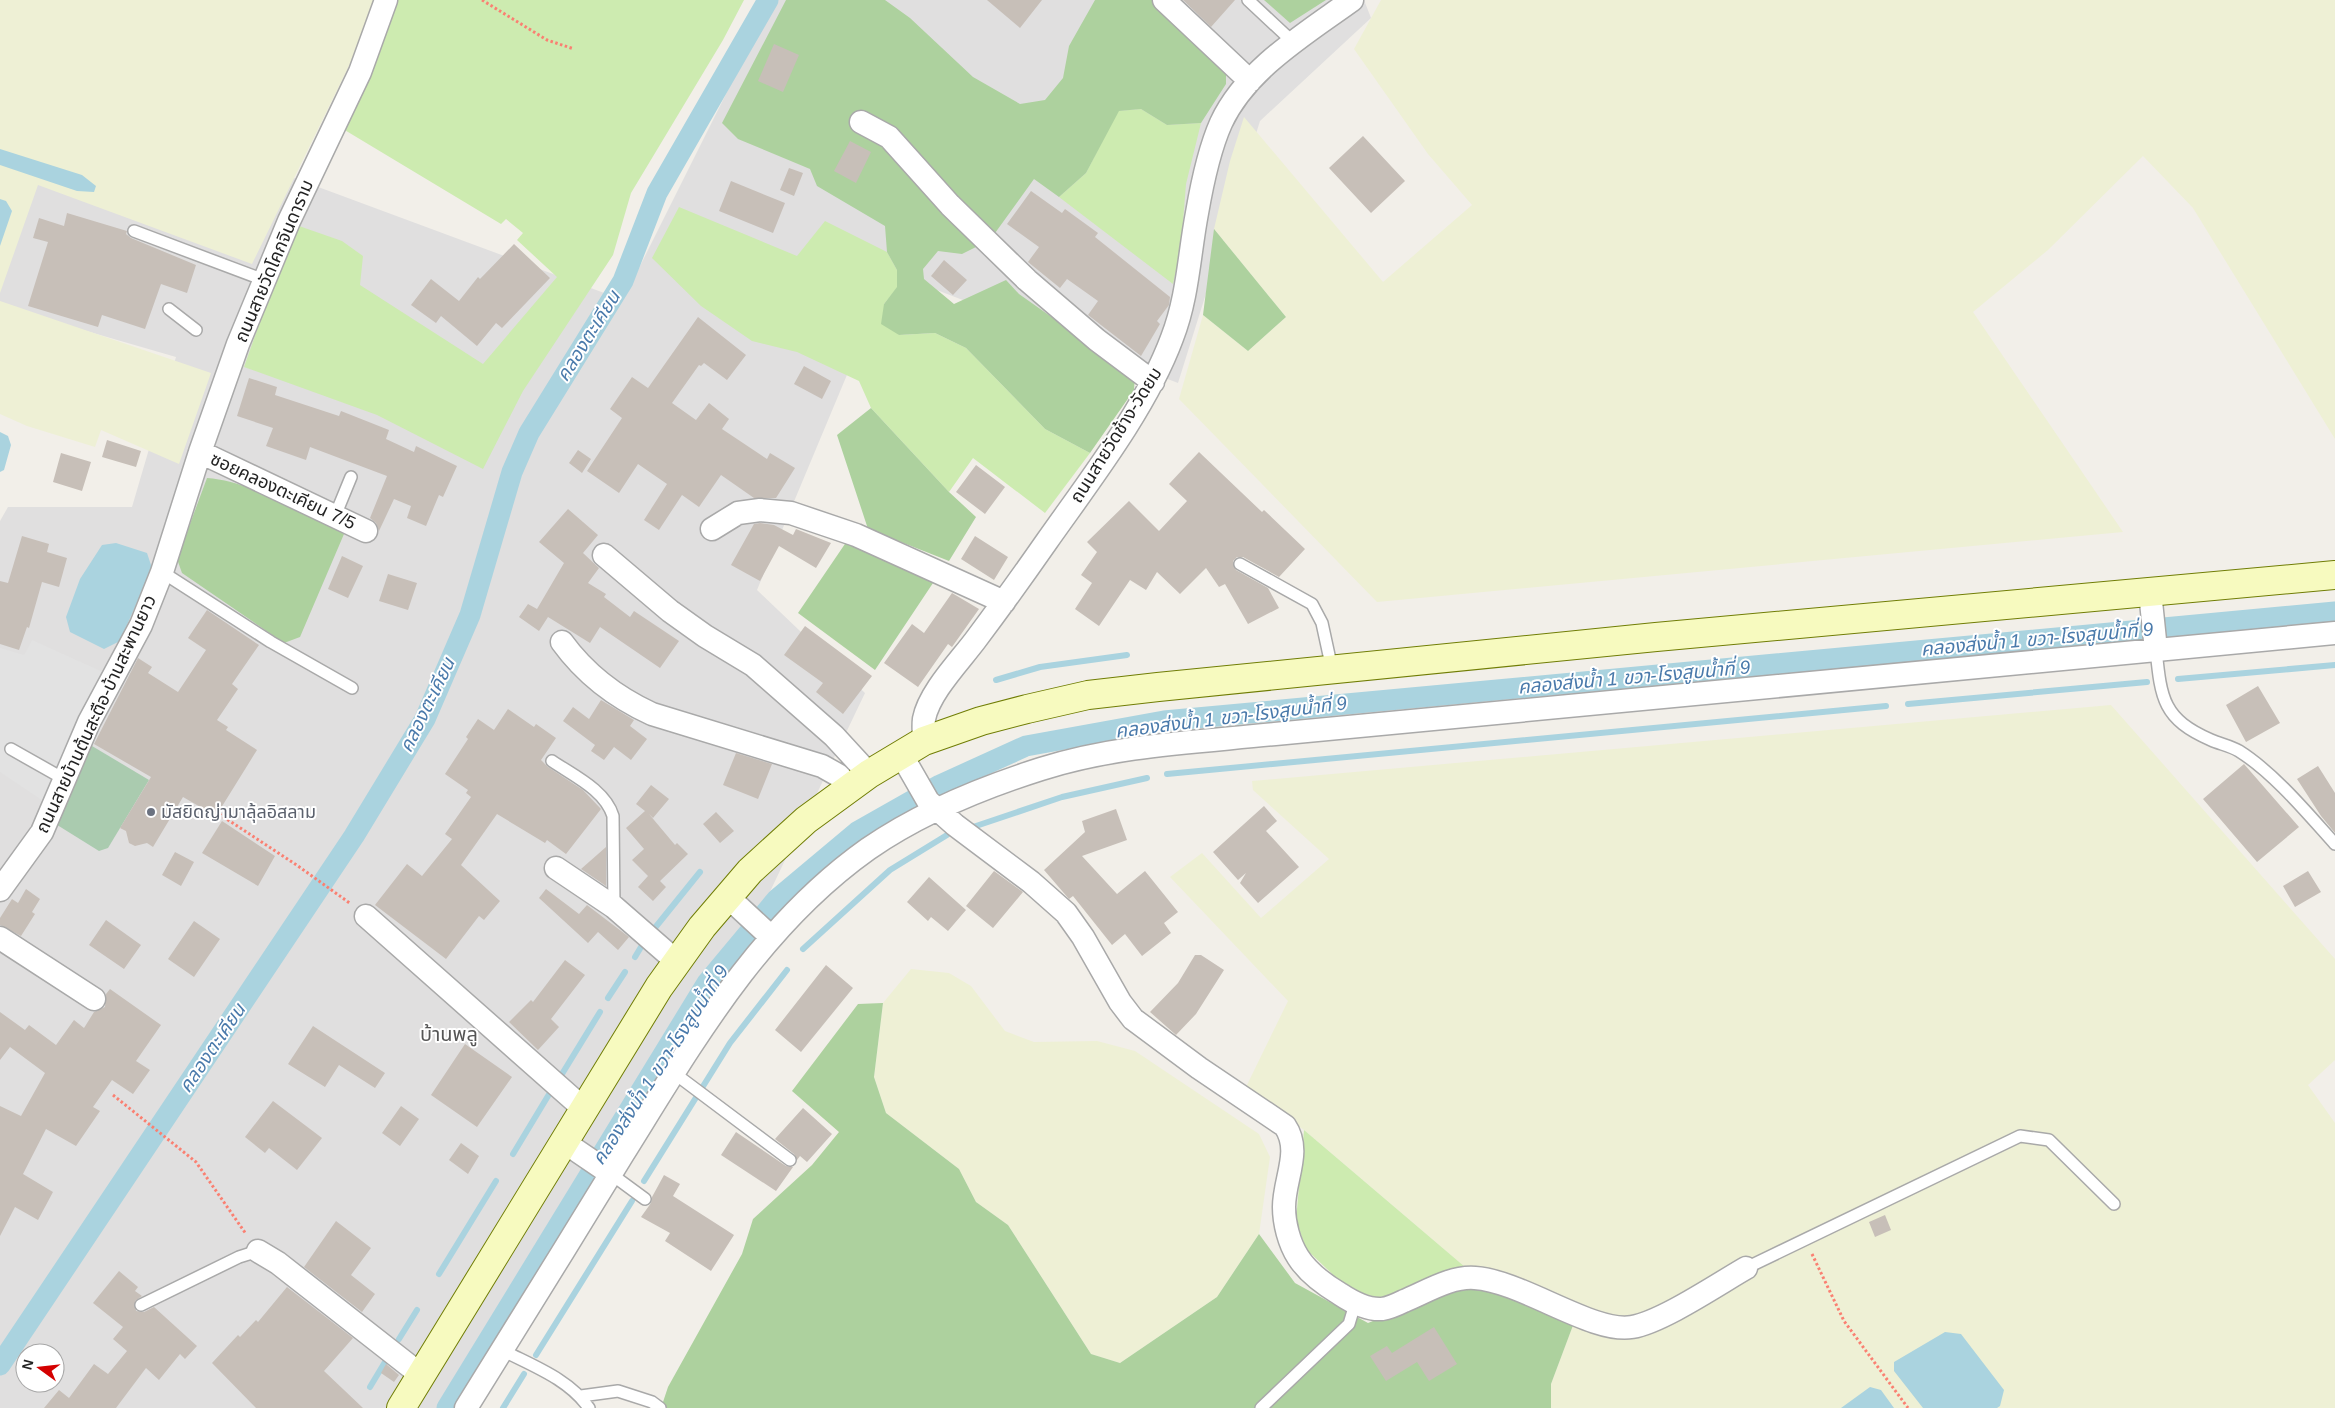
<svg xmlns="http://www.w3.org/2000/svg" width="2335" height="1408" viewBox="0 0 2335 1408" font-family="Helvetica,'Noto Sans Thai',sans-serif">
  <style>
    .residential { fill: #e0dfdf; fill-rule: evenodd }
    .farmland { fill: #eef0d5 }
    .grass { fill: #cdebb0 }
    .forest { fill: #add19e }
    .cemetery { fill: #aacbaf }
    .parking { fill: #e2e2e2 }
    .water { fill: #aad3df }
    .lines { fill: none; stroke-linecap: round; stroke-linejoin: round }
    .stream { stroke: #aad3df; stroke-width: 6 }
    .canal { stroke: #aad3df; stroke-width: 21 }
    .building { fill: #c7bfb8 }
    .service-casing { stroke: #a9a9a9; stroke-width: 14 }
    .minor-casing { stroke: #a9a9a9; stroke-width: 25 }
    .secondary-casing { stroke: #707d05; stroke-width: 30 }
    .path { stroke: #fa8072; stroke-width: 3; stroke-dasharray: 2.5 2.5; stroke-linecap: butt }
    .service { stroke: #fff; stroke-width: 11 }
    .minor { stroke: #fff; stroke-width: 22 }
    .secondary { stroke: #f7fabf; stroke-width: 28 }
    .worship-dot { fill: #6b7280; stroke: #fff; stroke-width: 2 }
    .labels { text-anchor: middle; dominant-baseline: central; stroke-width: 4; stroke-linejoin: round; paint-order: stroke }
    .street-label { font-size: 18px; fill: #222; stroke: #fff }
    .worship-label { font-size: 18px; fill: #5b616d; stroke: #fff; text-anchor: start }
    .water-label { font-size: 19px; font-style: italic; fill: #4a7aab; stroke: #fff }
    .quarter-label { font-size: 20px; fill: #555; stroke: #fff }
  </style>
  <rect width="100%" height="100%" fill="#f2efe9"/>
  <path class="residential" d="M773,0h591l7,18 -111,103 -82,262 -288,-111 -133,318 108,103 -100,209 -311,506h-454v-887l8,-14h124l44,-150 -176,-51v-34l36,-103 231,-1 356,132zM25,1353h30v30h-30z"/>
  <path class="farmland" d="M0,0h376l-7,25 -117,239 -214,-79 -38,108z
    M1381,0h954v439l-142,-231 -50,-52 -95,94 -75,62 150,220 -746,70 -198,-203 24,-84 45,36 38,-34 -72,-88 16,-68 14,-44 139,165 89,-77 -44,-51 -74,-105z
    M0,301l211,72 -32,91 -78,-34 -6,17 -68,-21 -27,-12z
    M2111,705l224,254v101l-27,25 27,38v285h-784v-24l24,-64 -96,-52 -14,-1 -161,-137 -59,-41 43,-88 -118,-124 32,-24 59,65 68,-59 -76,-69 -1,-9z
    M911,969l38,4 22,13 34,45 29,11 63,-1 38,10 124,83 11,23 -11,77 -42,63 -97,66 -29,-9 -83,-129 -32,-23 -17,-33 -73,-56 -12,-36 9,-74z"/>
  <path class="grass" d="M394,0h350l-21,40 -92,153 -18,62 -90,136 -40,78 -106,-54 -133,-48 29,-82 26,-59 43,15 21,15 -3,29 123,79 74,-87 -40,-37 6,-7 -17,-14 -5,5 -158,-95z
    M1141,109l26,16 34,-2 -15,61 -5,63 -8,37 -114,-87 27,-24 32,-62z
    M679,207l118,49 28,-35 62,31 10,18v18l-13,16 15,31 36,-2 31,15 79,81 45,24 -45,60 -72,-55 -24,34 -78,-84 -12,-27 -62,-29 -45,-11 -51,-35 -49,-48z
    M1304,1130l161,137 -82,32 -34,-9 -43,-41 -10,-29z"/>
  <path class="forest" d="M786,0h99l25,18 63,59 47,27 25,-4 18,-22 6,-32 26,-46h58l73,70v14l-25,39 -34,2 -26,-16 -22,2 -33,62 -27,24 -25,-18 -44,61 -28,14 -24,-3 -15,18 1,10 30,25 52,-24 13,14 116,82 -1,14 -44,63 -45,-24 -79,-81 -31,-15 -36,2 -18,-11 3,-20 13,-17v-17l-10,-18 -2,-26 -68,-40 -7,-17 -72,-30 -16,-16z
    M1264,0h62l-36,23z
    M1214,229l72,88 -38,34 -45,-36z
    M871,408l78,84 27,25 -27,44 -81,-32 -31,-94z
    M207,478c43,3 99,35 137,56l-44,103 -16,6 -102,-70 -5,-14z
    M849,538l88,39 -62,93 -77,-57z
    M883,1003l-9,74 12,36 73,56 17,33 32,23 83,129 29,9 97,-66 42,-63 36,49 73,40 93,-38 35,3 79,32 -24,64v24h-890l7,-21 74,-133 11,-35 59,-54 27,-33 -47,-41 66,-87z"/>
  <path class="cemetery" d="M87,743l62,37 -41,68 -9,3 -45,-28z"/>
  <path class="parking" d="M32,640l73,33 -59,130 -46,-31v-124l24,7z"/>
  <path class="water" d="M0,149l82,26 14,11 -2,6 -17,-1 -77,-26z
    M0,199l6,2 6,10 -12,35z
    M0,432l8,4 3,9 -7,25 -4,2z
    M116,543l31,10 5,15 -32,73 -16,8 -34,-17 -4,-15 14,-38 22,-34z
    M1945,1332l16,2 43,56 -4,16 -3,2h-74l-29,-37v-9z
    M1870,1387l11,3 13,18h-53z"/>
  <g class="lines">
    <path class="stream" d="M2178,679l157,-14
      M996,680l44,-13 87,-12
      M1908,704l239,-22
      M1167,774l719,-68
      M973,827l89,-30 85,-19
      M654,929l46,-57
      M803,949l87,-79 57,-35
      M635,957l9,-15
      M608,998l17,-26
      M562,1074l38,-62
      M513,1154l38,-63
      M644,1181l86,-138 57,-73
      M439,1274l57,-93
      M399,1339l18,-29
      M536,1355l96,-154
      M370,1387l18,-30
      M503,1408l21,-34"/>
    <path class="canal" d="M0,1365l354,-529 71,-117 45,-104 42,-143 17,-39 94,-152 34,-88 111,-193
      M447,1408l260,-425 70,-84 80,-67 83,-47 86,-39 138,-25 1171,-109"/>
  </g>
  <path class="building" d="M987,0h55l-22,28z
    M1183,0h52l-24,27z
    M774,44l25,11 -16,37 -25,-11z
    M1363,136l42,45 -34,32 -42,-45z
    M850,141l21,11 -15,31 -22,-12z
    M789,168l14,5 -9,23 -14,-6z
    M731,181l54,22 -12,30 -54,-22z
    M1031,191l31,22 3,-4 33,24 -3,4 75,60 -1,8 -12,16 3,3 -19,32 -53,-41 10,-14 -31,-22 -7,9 -32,-26 11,-15 -32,-23z
    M67,213l60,18 -1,3 5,4 65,27 -9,28 -26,-9 -16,45 -43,-14 -4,12 -70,-21 20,-64 -15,-4 6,-20 25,8z
    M514,244l36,34 -48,50 -6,-5 -19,23 -36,-30 -5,7 -25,-18 20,-26 28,22 19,-24 2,2z
    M944,260l23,20 -14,15 -22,-19z
    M698,317l48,38 -19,25 -23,-17 -3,3 -2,-1 -27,38 24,17 13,-17 20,16 -7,10 45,30 3,-6 25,15 -19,30h-22l-33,-23 -22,32 -17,-12 -23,35 -15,-10 23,-36 -29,-20 -19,29 -32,-22 35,-53 -12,-9 22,-32 16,11z
    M804,366l27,15 -9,18 -28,-15z
    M249,378l28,9 -2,8 64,21 2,-5 48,19 -3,9 28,13 2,-6 41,20 -14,31 -4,-2 -13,31 -19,-8 4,-12 -17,-7 -15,32 -3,-8 -6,-5 17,-42 -77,-29 -4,13 -40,-14 7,-18 -36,-12z
    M107,440l34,11 -5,16 -34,-10z
    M578,450l13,9 -9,14 -13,-10z
    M1199,452l63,60 2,-2 41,39 -26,28 -36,-20h-6l-4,4 3,9 32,18 11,20 -31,16 -23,-40 -6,3 -13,-19 -26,26 -23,-22 -11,18 -16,-10 -31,46 -24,-17 17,-26 -11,-8 16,-23 -10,-10 42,-41 30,30 28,-30 -18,-17z
    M61,453l30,9 -9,29 -29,-9z
    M976,465l29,22 -20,27 -29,-22z
    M568,509l30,26 -15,18 16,15 -11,15 18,11 -2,3 26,20 4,-6 45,30 -19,27 -60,-41 -10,16 -42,-26 -9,14 -20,-14 9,-13 9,5 27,-46 -25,-21z
    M760,523l14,2 19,10 3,-6 35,14 -15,25 -37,-22 -19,35 -29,-16 23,-41z
    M22,536l27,8 -2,8 20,6 -8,29 -17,-5 -13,46 -2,-1 -8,23 -19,-6v-63l8,2z
    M975,536l33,21 -14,23 -33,-21z
    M342,556l21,10 -15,32 -20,-9z
    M388,574l29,9 -9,27 -29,-9z
    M952,593l27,16 -27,38 -4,-3 -30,43 -34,-24 28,-39 12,9z
    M207,610l52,35 -27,39 6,5 -21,31 11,7 -2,3 31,20 -41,66 -33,-19 -30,50 -6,-4 -12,3 -6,-3 -3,-12 -6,-3 31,-51 -57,-33 44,-86 14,9 -4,6 30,19 28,-42 -18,-12z
    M805,626l67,50 -29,38 -27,-22 7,-9 -39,-28z
    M2258,686l22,37 -34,19 -20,-37z
    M601,700l33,20 -4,6 17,13 -16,21 -17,-13 -10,13 -13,-9 4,-6 -32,-24 10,-14 16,12z
    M508,709l26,18 2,-3 20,14 -15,22 7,7 35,23 18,19 -35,45 -19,-14 -2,3 -48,-29 -36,51 39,36 -16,19 -5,-4 -33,43 -71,-54 32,-41 15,12 30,-37 -7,-5 26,-37 -5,-4 2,-3 -23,-16 23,-35 -2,-2 12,-18 16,11z
    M736,753l36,11 -14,35 -35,-14z
    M2244,764l55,63 -42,35 -54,-63z
    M2318,766l17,27v40l-14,-17 -24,-37z
    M651,785l18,14 -16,19 -4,-4 26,31 2,-2 11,11 -28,27 6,6 -13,14 -15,-14 10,-11 -16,-16 12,-11 -18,-21 19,-17 -9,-7z
    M1264,806l13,15 -11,10 33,36 -41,36 -18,-20 6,-10 -8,7 -25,-28z
    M1116,809l11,31 -45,16 35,38 28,-23 33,41 -14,11 7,10 -29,23 -17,-22 -13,11 -39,-49 -4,3 -25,-29 41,-38 -3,-11z
    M716,812l18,19 -14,12 -17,-19z
    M222,821l53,35 -17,30 -56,-33z
    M606,847v39l-25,-17z
    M175,852l19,10 -13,24 -19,-11z
    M994,871l29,21 -30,36 -27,-22z
    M2308,871l13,21 -26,15 -12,-21z
    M929,877l37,33 -18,21 -17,-14 -3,4 -21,-19z
    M26,889l14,10 -8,13 3,2 -14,22 -21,-11v-7l12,-19 6,4z
    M546,889l33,25 8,-9 42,32 -11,13 -20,-18 -10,11 -49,-45z
    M106,920l35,25 -17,24 -35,-24z
    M194,921l26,18 -26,38 -26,-18z
    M1195,955h6l23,15 -28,44 -20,21 -26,-23 28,-29z
    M565,960l20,15 -34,44 8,8 -21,23 -29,-28 22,-22 2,2z
    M826,965l27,23 -52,64 -26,-22z
    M110,989l51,36 -25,36 14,9 -17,24 -21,-14 -19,27 7,4 -24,35 -30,-17 -23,45 30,18 -15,28 -23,-13 -15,29v-130l21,10 24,-43 -35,-26 -10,13v-48l25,18 4,-5 27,20 18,-25 10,8 10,-16 11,-5 1,-13z
    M313,1026l72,47 -10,15 -36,-23 -14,22 -37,-23z
    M465,1044l47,33 -35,50 -46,-32z
    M273,1101l49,37 -25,32 -28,-22 -4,5 -20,-16z
    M401,1106l18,13 -19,27 -18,-13z
    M803,1108l29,26 -25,28 -7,-6 -3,4 -3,-6 -19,-15z
    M736,1132l50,34 7,1 -17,24 -55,-36z
    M461,1143l18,13 -11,18 -19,-14z
    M664,1175l16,9 -7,12 61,39 -23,36 -46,-30 5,-8 -29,-16 10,-14 1,-6z
    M1885,1215l6,15 -16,7 -6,-15z
    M336,1221l35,27 -20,27 24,19 -13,18 -58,-45z
    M119,1271l19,16 -3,4 7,5 -7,5 1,10 8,1 10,-5 43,39 -12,13 -5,-5 -21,26 -13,-12 -30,40h-72l15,-18 10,8 25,-34 14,10 19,-23 -14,-12 10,-12 -30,-24z
    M287,1287l66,51 -29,33 39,37h-107l-44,-45 26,-28 2,2 16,-17 2,2z
    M1434,1327l23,37 -28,17 -12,-19 -31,19 -16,-25 17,-10 5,7z
    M386,1364l13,11 -5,7 -13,-9z"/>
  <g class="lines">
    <defs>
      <path id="service" d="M1248,0l45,42
        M134,231l130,49
        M169,309l27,21
        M335,516l16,-39
        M1240,564l72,40 10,19 10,46
        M162,572l109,70 81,46
        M2156,650c5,49 7,69 55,90 9,4 20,6 28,11 35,22 69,63 96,93
        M11,749l53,30
        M552,761c22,15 53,29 61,55l1,91
        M674,1073l116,87
        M611,1174l34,25
        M1746,1268l274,-132 29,4 65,64
        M141,1305l98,-48 19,-6
        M502,1350c31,16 67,29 87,58
        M581,1396l37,-5 34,11 8,6
        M1261,1408l88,-84 6,-20"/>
      <path id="minor" d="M1164,0l86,81
        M861,122l28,15 61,68 77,75 70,60 56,42
        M200,452l166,79
        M712,529l26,-16 22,-3 31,3 65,22 148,67
        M604,555l66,56 35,25 48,29 81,71 35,38
        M2150,592l6,58
        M562,642c24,33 53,55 90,72l170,52 16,9 12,12
        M924,741c0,-7 -1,-15 0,-22 5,-27 37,-59 53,-81 24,-32 47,-64 70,-97 43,-61 99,-133 125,-203 16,-41 17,-83 25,-125 5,-29 12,-63 24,-90 25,-54 84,-89 131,-123
        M901,754l27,47 27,24 76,57 35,31 17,24 37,65 13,17 66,49 86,58c17,25 -1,53 -1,81 0,16 5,36 14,50 10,16 27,28 42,37 12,8 28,16 42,15 7,-1 16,-5 22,-8 22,-9 47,-25 71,-23 47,3 118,56 157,49 30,-5 86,-43 114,-59
        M556,868l58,39 62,54
        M0,890l42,-58 47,-110 52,-97 21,-53 38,-120 38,-108 51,-123 71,-149 26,-72
        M728,897l42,39
        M366,916l218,193
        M0,938l94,61
        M564,1142l47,32
        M258,1251l20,12 143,112
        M466,1408c53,-85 105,-169 157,-254 70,-112 135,-227 245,-305 52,-36 113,-61 173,-80 75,-24 157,-27 234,-35l1060,-101"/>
      <path id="secondary" d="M401,1408l258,-421 43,-60 48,-56 56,-51 63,-46 55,-33 57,-20 46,-12 61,-14 70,-8 498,-50 679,-62"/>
    </defs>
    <use href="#service" class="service-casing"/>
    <use href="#minor" class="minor-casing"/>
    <use href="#secondary" class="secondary-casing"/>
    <path class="path" d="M482,0l65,40 27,9
      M219,814l79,52 53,38
      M113,1095l83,67 50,72
      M1812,1254l32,67 64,87"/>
    <use href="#service" class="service"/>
    <use href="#minor" class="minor"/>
    <use href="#secondary" class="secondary"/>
  </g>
  <circle class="worship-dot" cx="151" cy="812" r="5"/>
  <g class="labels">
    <g class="street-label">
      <text transform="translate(274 261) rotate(-67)">ถนนสายวัดโคกจินดาราม</text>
      <text transform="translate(1116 435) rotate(-58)">ถนนสายวัดช้าง-วัดยม</text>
      <text transform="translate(283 491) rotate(25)">ซอยคลองตะเคียน 7/5</text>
      <text transform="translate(96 714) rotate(-65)">ถนนสายบ้านต้นสะตือ-บ้านสะพานยาว</text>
    </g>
    <g class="worship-label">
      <text x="161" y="812">มัสยิดญ่ามาลุ้ลอิสลาม</text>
    </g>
    <g class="water-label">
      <text transform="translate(588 336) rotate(-58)">คลองตะเคียน</text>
      <text transform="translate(2037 639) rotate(-5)">คลองส่งน้ำ 1 ขวา-โรงสูบน้ำที่ 9</text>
      <text transform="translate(1634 677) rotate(-5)">คลองส่งน้ำ 1 ขวา-โรงสูบน้ำที่ 9</text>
      <text transform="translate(427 705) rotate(-64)">คลองตะเคียน</text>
      <text transform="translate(1231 717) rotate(-7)">คลองส่งน้ำ 1 ขวา-โรงสูบน้ำที่ 9</text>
      <text transform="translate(212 1048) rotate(-56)">คลองตะเคียน</text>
      <text transform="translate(660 1065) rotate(-57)">คลองส่งน้ำ 1 ขวา-โรงสูบน้ำที่ 9</text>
    </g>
    <g class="quarter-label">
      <text x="449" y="1034">บ้านพลู</text>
    </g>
  </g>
  <g transform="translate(40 1368) rotate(285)"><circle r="24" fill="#ffffff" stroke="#a7a7a7"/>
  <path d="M0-4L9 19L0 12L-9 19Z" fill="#d40000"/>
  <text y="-8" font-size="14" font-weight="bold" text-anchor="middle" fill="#222222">N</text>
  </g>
</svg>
